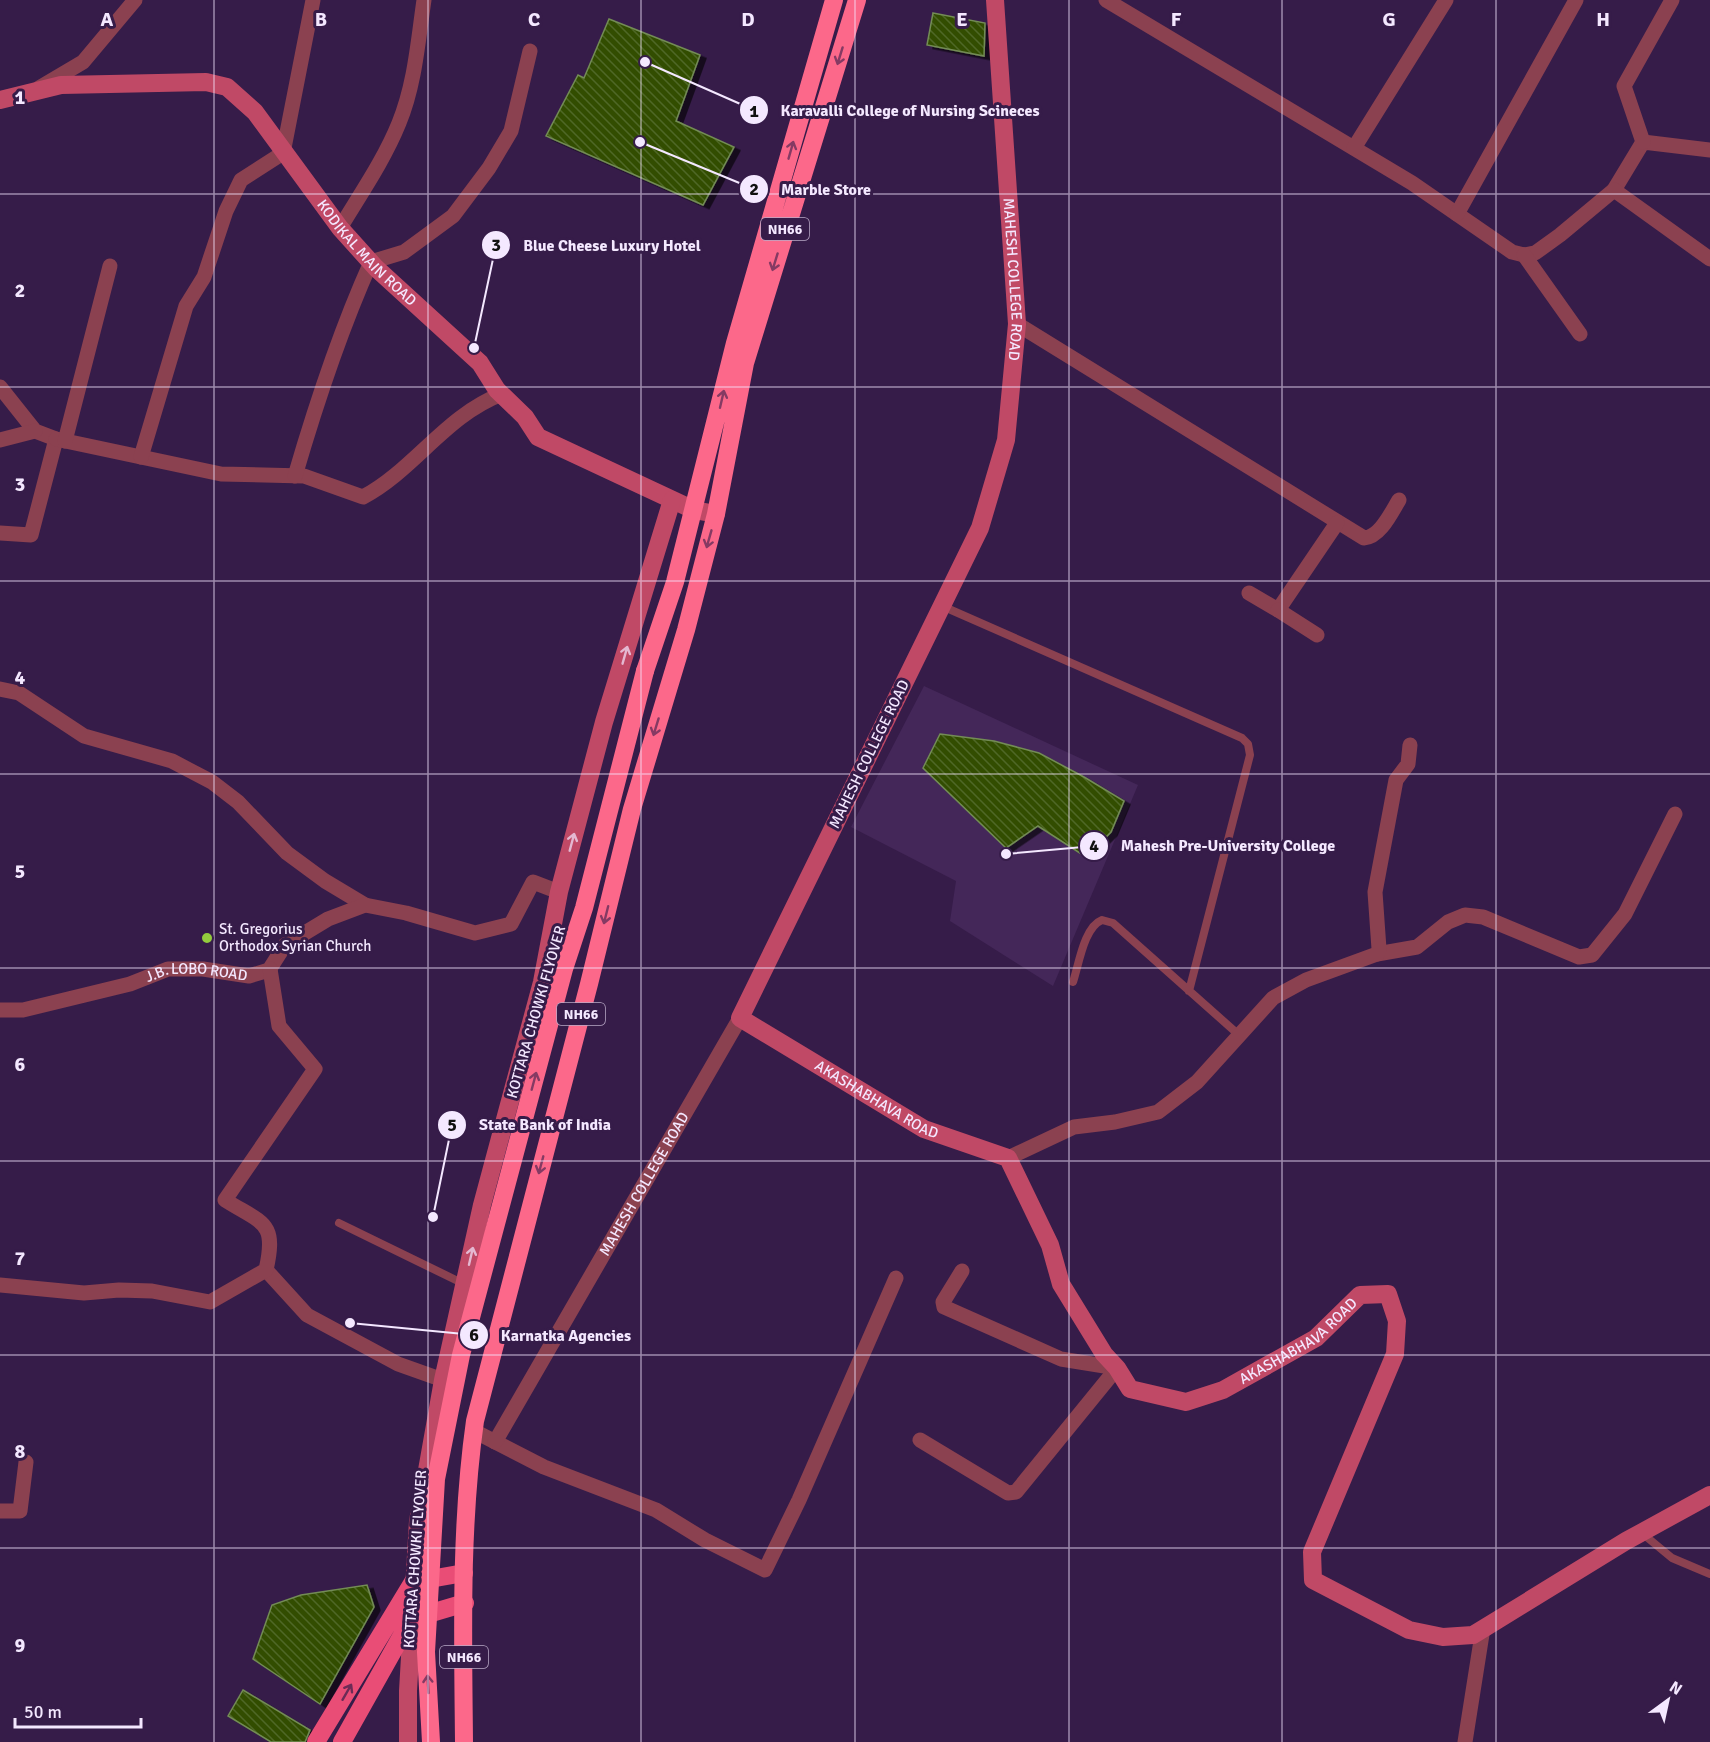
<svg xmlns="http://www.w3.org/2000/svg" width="1710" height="1742" viewBox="0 0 1710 1742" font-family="Signika,sans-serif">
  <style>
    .built { fill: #442759 }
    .building { fill: url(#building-back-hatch); stroke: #738c55; stroke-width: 1.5; filter: url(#shadow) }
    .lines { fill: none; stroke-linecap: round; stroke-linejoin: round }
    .lane { stroke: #8b4150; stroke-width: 8 }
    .street { stroke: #8b4150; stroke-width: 15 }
    .secondary { stroke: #c04966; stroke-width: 18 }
    .primary { stroke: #e94d76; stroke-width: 18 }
    .highway { stroke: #fc688a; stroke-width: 18 }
    .highway-bridge { stroke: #fc688a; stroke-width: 18 }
    .oneway { stroke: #853a63 }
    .oneway2 { stroke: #e4b8d1 }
    .oneway3 { stroke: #6c2b56 }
    .grid { fill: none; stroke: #f4e8ff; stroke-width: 1.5; stroke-opacity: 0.55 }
    .poi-dot { fill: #93cc3d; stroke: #361c49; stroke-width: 2 }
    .labels { text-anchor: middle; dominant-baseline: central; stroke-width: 6; stroke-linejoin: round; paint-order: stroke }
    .shield { fill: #361c49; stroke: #bbabc8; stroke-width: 1.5 }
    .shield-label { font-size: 14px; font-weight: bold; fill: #f4e8ff }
    .street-label { font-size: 15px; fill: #f4e8ff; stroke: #361c49 }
    .poi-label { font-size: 15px; fill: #f4e8ff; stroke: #361c49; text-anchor: start }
    .grid-label { font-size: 20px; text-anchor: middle; font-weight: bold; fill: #f4e8ff; stroke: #361c49; stroke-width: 6; stroke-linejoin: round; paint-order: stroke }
    .leader { fill: none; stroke: #f4e8ff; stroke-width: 2 }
    .callout-dot { fill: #f4e8ff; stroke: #361c49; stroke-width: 2 }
    .mark-label { font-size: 18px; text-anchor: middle; font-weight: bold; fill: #111 }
    .callout-label { font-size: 16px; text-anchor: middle; font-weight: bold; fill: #f4e8ff; stroke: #361c49; stroke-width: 6; stroke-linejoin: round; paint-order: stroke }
  </style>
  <defs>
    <pattern id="building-back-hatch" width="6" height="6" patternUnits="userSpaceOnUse" patternTransform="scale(1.5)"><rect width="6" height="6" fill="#324d02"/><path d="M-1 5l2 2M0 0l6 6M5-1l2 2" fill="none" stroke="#506728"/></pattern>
    <filter id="shadow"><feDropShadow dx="6" dy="3.5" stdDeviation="0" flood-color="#0009"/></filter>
  </defs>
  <rect width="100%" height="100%" fill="#361c49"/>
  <path class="built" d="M924,686l214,99 -85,201 -103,-65 6,-40 -105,-54z"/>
  <path class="building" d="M933,13l52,10 -1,33 -57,-11z
    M609,19l91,36 -24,66 58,26 -31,58 -157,-69 32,-61 6,3z
    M940,734l54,7 45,12 45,24 40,24 -13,31 -25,25 -48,-31 -32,22 -83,-80z
    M367,1585l7,22 -54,97 -67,-45 19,-54 29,-10z
    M243,1690l67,40 -5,12h-34l-43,-26z"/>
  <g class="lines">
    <path class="lane" d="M942,606l300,132 6,6 2,11 -61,236
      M1073,982c6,-18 11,-55 29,-62l11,3 126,112
      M339,1223l125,61
      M1643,1534l29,24 38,16"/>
    <g class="street">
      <path d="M1106,0l306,183 100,69 12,3 11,-2 25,-18 54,-45 29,-48 67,8"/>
      <path d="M39,88l44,-26 52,-62"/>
      <path d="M1643,142l-19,-56 48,-86"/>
      <path d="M1354,148l92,-148"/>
      <path d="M1614,190l96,69"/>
      <path d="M1457,214l119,-214"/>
      <path d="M340,228c21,-35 44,-68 59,-105 16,-39 19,-82 25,-123"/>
      <path d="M1524,255l56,79"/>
      <path d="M1017,324l347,214c16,-1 27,-25 35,-38"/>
      <path d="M0,387l35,44 21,8 -25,96 -31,-2"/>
      <path d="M56,439l165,35 83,2 59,21c51,-27 83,-82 139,-103"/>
      <path d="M0,440l35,-9"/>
      <path d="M65,441l45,-175"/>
      <path d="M141,457l45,-151 18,-29 22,-66 15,-31 42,-27 30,-153"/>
      <path d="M295,476c21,-72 45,-145 76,-214l33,-10 49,-36 36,-48 22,-37 19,-80"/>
      <path d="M1249,593l29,17 59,-87"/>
      <path d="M1278,610l39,25"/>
      <path d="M0,689l19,4 65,43 88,25 40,21 26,20 49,51 38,28 40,24"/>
      <path d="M1377,954l40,-7 31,-25 17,-7 18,2 96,40 13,-2 33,-41 50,-100"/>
      <path id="s1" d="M0,1010h23l107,-26 38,-15h35l46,7 20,-6 16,-25 43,-26 37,-14 41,8 69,20 36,-9 22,-42 26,10"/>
      <path d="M1008,1158l66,-31 41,-5 43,-10 39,-30 76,-84 33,-18 71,-26 2,-5 -4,-57 21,-112 12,-16 2,-19"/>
      <path d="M266,1270l41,45 91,49 45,16"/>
      <path d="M962,1271l-19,31 1,5 117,52 56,9"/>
      <path d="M0,1285l84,8 35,-3 33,1 58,11 56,-32c11,-49 -3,-46 -41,-70l90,-131 -36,-43 -9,-57"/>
      <path d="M474,1431l70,36 112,43 49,30 60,30 34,-70 97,-222"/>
      <path d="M920,1440l88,53 8,-1 101,-124"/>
      <path id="s2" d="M495,1442l245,-424"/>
      <path d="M0,1511h20l6,-49"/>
      <path d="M1465,1742l18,-114"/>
    </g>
    <g class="secondary">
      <path id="s3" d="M995,0l22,324 -11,116 -26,88 -240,490 184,111 84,29 42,87 11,39 43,70 13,14 13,21 56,13 37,-12 93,-52 44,-43 28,-1 9,27 -2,33 -83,198 1,28 96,50 34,7 30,-2 153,-94 84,-46"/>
      <path id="s4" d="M0,100l61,-15 145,-3 21,5 28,25 85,116 36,40 104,95 17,27 28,27 13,20 156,73 22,4"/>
      <path d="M408,1742v-51l10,-170 25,-141 39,-175 60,-223 17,-90 45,-170 68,-222"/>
    </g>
    <path class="primary" d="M316,1742l97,-160 51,-9
      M342,1742l69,-123 54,-16"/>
    <path class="highway" d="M645,671l30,-89 60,-239 99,-343
      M464,1742c-1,-107 -4,-215 11,-321l114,-437 43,-175 54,-179 30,-116 29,-151 112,-363"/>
    <path class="highway-bridge" d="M431,1742l-5,-90 10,-173 25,-124 103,-386 20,-61 61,-237"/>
  </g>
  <defs><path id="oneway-shaft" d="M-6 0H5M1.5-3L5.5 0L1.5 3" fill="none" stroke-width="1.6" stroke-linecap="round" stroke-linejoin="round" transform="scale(1.5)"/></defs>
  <g class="oneway">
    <use href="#oneway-shaft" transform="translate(840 56) rotate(107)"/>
    <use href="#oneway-shaft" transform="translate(791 150) rotate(-74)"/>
    <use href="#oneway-shaft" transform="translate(775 262) rotate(107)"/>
    <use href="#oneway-shaft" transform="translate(722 399) rotate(-77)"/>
    <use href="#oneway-shaft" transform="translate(709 539) rotate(106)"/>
    <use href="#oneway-shaft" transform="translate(656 727) rotate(107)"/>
    <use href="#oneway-shaft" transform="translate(606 915) rotate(104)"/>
    <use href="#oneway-shaft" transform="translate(534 1081) rotate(-75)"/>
    <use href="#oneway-shaft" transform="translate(541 1165) rotate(105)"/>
    <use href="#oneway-shaft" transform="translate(428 1684) rotate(-93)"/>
  </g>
  <g class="oneway2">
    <use href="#oneway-shaft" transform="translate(625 655) rotate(-74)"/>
    <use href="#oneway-shaft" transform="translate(572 842) rotate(-75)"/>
    <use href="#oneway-shaft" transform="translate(471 1256) rotate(-77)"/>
  </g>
  <use class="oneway3" href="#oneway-shaft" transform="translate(347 1692) rotate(-60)"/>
  <path class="grid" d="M214,0v1742M428,0v1742M641,0v1742M855,0v1742M1069,0v1742M1282,0v1742M1496,0v1742M0,194h1710M0,387h1710M0,581h1710M0,774h1710M0,968h1710M0,1161h1710M0,1355h1710M0,1548h1710"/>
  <circle class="poi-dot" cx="207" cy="938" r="6"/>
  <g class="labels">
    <g class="shield">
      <rect x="761" y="218" width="48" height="22" rx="4.5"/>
      <rect x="557" y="1003" width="48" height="22" rx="4.5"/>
      <rect x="440" y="1646" width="48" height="22" rx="4.5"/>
    </g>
    <g class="shield-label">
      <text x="785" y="229">NH66</text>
      <text x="581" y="1014">NH66</text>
      <text x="464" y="1657">NH66</text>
    </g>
    <g class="street-label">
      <text stroke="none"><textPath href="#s4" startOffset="447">KODIKAL MAIN ROAD</textPath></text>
      <text stroke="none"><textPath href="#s3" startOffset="280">MAHESH COLLEGE ROAD</textPath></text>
      <text transform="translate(869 754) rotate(-64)">MAHESH COLLEGE ROAD</text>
      <text stroke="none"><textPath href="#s1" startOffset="202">J.B. LOBO ROAD</textPath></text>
      <text transform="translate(536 1012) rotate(-74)">KOTTARA CHOWKI FLYOVER</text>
      <text stroke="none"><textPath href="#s3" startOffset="1238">AKASHABHAVA ROAD</textPath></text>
      <text stroke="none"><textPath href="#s2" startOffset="298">MAHESH COLLEGE ROAD</textPath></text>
      <text stroke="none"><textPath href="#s3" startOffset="1832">AKASHABHAVA ROAD</textPath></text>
      <text transform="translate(415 1559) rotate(-86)">KOTTARA CHOWKI FLYOVER</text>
    </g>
    <g class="poi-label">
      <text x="219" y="929">St. Gregorius<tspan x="219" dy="17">Orthodox Syrian Church</tspan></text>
    </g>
  </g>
  <g class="grid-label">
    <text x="107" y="26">A</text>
    <text x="321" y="26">B</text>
    <text x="534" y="26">C</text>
    <text x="748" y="26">D</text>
    <text x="962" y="26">E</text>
    <text x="1176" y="26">F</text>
    <text x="1389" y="26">G</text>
    <text x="1603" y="26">H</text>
    <text x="20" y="104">1</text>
    <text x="20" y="297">2</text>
    <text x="20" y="491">3</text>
    <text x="20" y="684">4</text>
    <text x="20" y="878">5</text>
    <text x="20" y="1071">6</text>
    <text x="20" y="1265">7</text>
    <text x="20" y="1458">8</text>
    <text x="20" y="1652">9</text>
  </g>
  <path class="leader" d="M645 62L754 110M640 142L754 189M474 348L496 245M1006 854L1094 846M433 1217L452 1125M350 1323L474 1335"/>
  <g class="callout-dot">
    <circle cx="645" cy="62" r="6"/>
    <circle cx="640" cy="142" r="6"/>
    <circle cx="474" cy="348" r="6"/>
    <circle cx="1006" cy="854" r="6"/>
    <circle cx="433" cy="1217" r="6"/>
    <circle cx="350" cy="1323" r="6"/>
    <circle cx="754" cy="110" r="15"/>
    <circle cx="754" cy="189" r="15"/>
    <circle cx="496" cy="245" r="15"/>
    <circle cx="1094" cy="846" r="15"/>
    <circle cx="452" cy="1125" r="15"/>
    <circle cx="474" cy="1335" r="15"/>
  </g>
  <g class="mark-label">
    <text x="754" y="117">1</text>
    <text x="754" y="195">2</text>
    <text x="496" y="251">3</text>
    <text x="1094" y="852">4</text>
    <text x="452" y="1131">5</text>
    <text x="474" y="1341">6</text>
  </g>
  <g class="callout-label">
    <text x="910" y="116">Karavalli College of Nursing Scineces</text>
    <text x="826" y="195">Marble Store</text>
    <text x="612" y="251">Blue Cheese Luxury Hotel</text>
    <text x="1228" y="851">Mahesh Pre-University College</text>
    <text x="545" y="1130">State Bank of India</text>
    <text x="566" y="1341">Karnatka Agencies</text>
  </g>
  <g transform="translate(1668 1700) rotate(33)" stroke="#361c49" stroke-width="4.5" paint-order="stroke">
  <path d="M0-4.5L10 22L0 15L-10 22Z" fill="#f4e8ff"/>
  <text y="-9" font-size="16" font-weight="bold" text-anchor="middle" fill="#f4e8ff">N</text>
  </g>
  <path d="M15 1718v9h126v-9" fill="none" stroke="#f4e8ff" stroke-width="3"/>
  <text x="24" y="1718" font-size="18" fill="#f4e8ff" stroke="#361c49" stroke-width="4.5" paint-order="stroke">50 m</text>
</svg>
